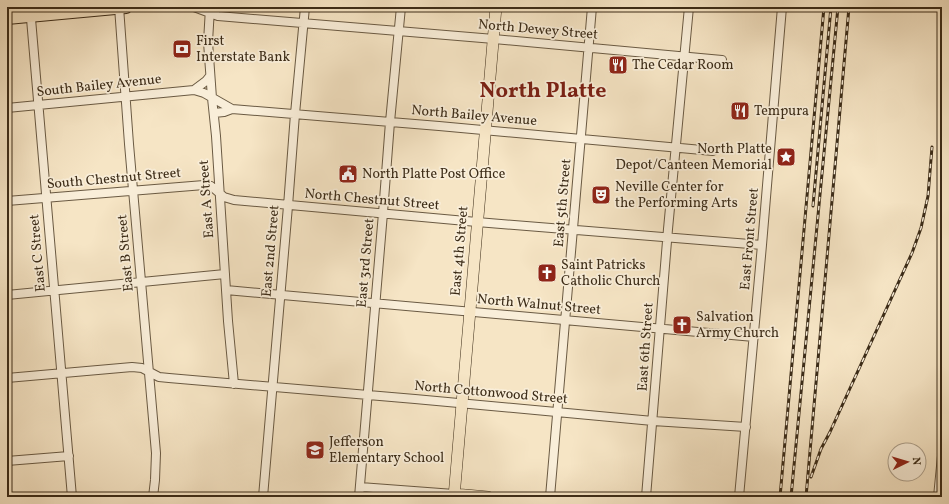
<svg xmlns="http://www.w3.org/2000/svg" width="949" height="504" viewBox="0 0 949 504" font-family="Vollkorn,serif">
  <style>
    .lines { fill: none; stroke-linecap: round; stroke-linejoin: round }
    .minor-casing { stroke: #6a5a43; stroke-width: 10 }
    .major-casing { stroke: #3c2c18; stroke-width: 12 }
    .highway-casing { stroke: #3c2c18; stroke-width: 14 }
    .minor { stroke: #f9eed9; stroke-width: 8 }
    .major { stroke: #f6e5c5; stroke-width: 11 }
    .highway { stroke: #f6e5c5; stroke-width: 12 }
    .rail-casing { stroke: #3c2c18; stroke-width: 3 }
    .rail { stroke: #f9eed9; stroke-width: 1.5; stroke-dasharray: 4.5; stroke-linecap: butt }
    .labels { text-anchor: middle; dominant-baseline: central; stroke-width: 3.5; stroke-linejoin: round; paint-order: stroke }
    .street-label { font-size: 14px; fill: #3c2c18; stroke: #f9eed9 }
    .poi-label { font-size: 14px; fill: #3c2c18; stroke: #f9eed9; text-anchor: start }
    .town-label { font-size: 22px; font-weight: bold; fill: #7a1f14; stroke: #f9eed9 }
  </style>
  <rect width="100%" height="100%" fill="#f6e5c5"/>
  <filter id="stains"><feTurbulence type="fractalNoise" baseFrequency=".005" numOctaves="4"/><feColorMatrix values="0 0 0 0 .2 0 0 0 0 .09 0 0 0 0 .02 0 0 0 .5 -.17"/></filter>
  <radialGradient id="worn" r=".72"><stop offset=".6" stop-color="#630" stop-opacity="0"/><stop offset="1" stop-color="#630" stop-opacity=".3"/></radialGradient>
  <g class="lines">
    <defs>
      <path id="minor" d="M30,7l42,490
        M119,7l10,137 27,309 -1,27 -2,17
        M138,7h9
        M194,7l24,9 276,23 228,21
        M210,8l-2,34 4,56 4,38 12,185 6,63
        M194,90l12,-9 4,-5
        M7,108l187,-18 10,3 28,16 207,17 274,25
        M214,113l10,-1 8,-3
        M7,201l197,-16 7,1 13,11 10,3 243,22 285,23
        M226,290l528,47
        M7,295l218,-21
        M7,378l125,-11 10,1 17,9 10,1 246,21 238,22 93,6
        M7,461l62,-5
        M360,487l94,7
        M263,497l25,-291 7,-92 10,-107
        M359,497l24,-284 7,-91 11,-115
        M550,497l42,-490
        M646,497l22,-268 21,-222
        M739,497l23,-252 20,-238
        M938,497l4,-41"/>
      <path id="major" d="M454,494l34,3
        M454,497l42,-490"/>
      <path id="highway" d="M7,18l119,-11"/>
    </defs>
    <use href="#minor" class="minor-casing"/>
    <use href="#major" class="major-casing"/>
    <use href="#highway" class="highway-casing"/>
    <use href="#minor" class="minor"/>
    <use href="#major" class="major"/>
    <use href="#highway" class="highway"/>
    <defs>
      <path id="rail" d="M813,206l18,-199
        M811,477l10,-28 9,-17 82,-179 9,-25 7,-32 4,-49
        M780,497l44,-490
        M791,497l47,-490
        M806,497l43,-490"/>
    </defs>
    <use href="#rail" class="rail-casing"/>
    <use href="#rail" class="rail"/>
  </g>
  <defs>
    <symbol id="bank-square" viewBox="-11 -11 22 22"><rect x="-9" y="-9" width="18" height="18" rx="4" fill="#8f2418" stroke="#f9eed9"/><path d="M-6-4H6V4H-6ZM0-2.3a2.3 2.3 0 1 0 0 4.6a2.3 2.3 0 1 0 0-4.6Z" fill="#fff"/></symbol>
    <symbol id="restaurant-square" viewBox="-11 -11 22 22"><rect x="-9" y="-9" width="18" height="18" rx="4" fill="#8f2418" stroke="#f9eed9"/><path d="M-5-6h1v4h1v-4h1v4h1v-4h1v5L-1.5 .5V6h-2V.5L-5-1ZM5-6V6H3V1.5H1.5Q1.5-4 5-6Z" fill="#fff"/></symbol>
    <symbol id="sight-square" viewBox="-11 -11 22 22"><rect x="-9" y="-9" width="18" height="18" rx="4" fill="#8f2418" stroke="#f9eed9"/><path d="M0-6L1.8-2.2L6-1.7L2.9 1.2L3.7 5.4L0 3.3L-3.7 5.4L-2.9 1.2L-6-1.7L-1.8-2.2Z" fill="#fff"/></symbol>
    <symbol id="civic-square" viewBox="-11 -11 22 22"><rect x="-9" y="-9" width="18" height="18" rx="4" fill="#8f2418" stroke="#f9eed9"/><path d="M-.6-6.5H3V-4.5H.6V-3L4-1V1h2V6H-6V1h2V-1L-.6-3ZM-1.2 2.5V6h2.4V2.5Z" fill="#fff"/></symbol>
    <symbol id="theatre-square" viewBox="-11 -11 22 22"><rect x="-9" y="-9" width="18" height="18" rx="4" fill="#8f2418" stroke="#f9eed9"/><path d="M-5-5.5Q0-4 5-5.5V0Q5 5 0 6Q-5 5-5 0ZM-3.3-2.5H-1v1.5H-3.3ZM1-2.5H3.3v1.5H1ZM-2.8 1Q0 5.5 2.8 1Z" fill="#fff"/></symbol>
    <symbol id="church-square" viewBox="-11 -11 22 22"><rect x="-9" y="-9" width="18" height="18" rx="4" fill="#8f2418" stroke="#f9eed9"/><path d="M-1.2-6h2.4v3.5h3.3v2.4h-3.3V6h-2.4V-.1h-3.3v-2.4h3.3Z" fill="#fff"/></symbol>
    <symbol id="school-square" viewBox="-11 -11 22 22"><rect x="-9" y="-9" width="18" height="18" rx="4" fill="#8f2418" stroke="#f9eed9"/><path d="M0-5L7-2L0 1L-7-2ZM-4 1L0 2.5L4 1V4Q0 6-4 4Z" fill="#fff"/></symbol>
  </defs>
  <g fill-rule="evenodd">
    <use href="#bank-square" x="171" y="38" width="22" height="22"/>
    <use href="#restaurant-square" x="607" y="54" width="22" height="22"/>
    <use href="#restaurant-square" x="729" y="100" width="22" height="22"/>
    <use href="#sight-square" x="775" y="146" width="22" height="22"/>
    <use href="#civic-square" x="337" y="163" width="22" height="22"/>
    <use href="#theatre-square" x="590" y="184" width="22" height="22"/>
    <use href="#church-square" x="536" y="262" width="22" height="22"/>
    <use href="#church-square" x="671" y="314" width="22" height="22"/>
    <use href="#school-square" x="304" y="439" width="22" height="22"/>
  </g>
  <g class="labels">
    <g class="street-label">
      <text transform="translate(538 30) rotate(5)">North Dewey Street</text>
      <text transform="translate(99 86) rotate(-6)">South Bailey Avenue</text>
      <text transform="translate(474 116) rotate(5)">North Bailey Avenue</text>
      <text transform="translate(114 179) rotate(-5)">South Chestnut Street</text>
      <text transform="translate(207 199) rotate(-94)">East A Street</text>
      <text transform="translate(372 200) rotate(5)">North Chestnut Street</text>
      <text transform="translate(563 203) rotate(-85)">East 5th Street</text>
      <text transform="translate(750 239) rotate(-85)">East Front Street</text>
      <text transform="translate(271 251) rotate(-85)">East 2nd Street</text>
      <text transform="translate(460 251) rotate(-85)">East 4th Street</text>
      <text transform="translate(38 253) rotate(-95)">East C Street</text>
      <text transform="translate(126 253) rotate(-95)">East B Street</text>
      <text transform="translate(366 263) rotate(-85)">East 3rd Street</text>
      <text transform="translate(539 305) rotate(5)">North Walnut Street</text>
      <text transform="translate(646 347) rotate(-86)">East 6th Street</text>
      <text transform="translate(491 393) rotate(5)">North Cottonwood Street</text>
    </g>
    <g class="poi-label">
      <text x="196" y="41">First<tspan x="196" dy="16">Interstate Bank</tspan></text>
      <text x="632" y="65">The Cedar Room</text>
      <text x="754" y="111">Tempura</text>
      <text x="772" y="149" text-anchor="end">North Platte<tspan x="772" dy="16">Depot/Canteen Memorial</tspan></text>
      <text x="362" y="174">North Platte Post Office</text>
      <text x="615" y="187">Neville Center for<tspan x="615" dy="16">the Performing Arts</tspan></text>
      <text x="561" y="265">Saint Patricks<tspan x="561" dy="16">Catholic Church</tspan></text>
      <text x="696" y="317">Salvation<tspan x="696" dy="16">Army Church</tspan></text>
      <text x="329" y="442">Jefferson<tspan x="329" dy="16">Elementary School</tspan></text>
    </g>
    <g class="town-label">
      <text x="543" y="91">North Platte</text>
    </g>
  </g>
  <rect width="949" height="504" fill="none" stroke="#f6e5c5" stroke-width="24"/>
  <rect x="8" y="8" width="933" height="488" fill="none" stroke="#3c2c18" stroke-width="2"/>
  <rect x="12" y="12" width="925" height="480" fill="none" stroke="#3c2c18"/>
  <g transform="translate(907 462) rotate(85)"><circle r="19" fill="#f9eed9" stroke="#ada08c"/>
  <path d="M0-3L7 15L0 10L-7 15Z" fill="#8f2418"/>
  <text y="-6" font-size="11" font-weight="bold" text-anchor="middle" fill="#3c2c18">N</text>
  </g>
  <rect width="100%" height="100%" filter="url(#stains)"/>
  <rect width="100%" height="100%" fill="url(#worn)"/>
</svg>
